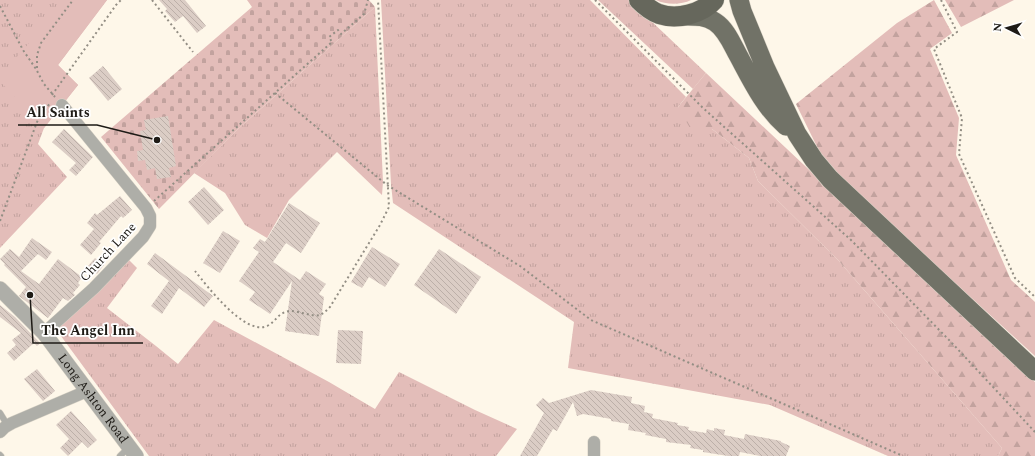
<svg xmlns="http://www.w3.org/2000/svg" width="1035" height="456" viewBox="0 0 1035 456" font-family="Spectral,serif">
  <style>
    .grass { fill: url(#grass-tufts) }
    .forest { fill: url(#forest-firs) }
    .cemetery { fill: url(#cemetery-stones) }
    .park { fill: #e3bdb9 }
    .building { fill: url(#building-back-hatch) }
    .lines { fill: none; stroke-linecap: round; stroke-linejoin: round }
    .service-casing { stroke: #dad4c7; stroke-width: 7 }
    .minor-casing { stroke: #dad4c7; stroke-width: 13 }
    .tertiary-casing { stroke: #dad4c7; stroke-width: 16 }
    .primary-casing { stroke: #dad4c7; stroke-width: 20 }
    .trunk-casing { stroke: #dad4c7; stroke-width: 21 }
    .path { stroke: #938e84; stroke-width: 2; stroke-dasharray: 2 3; stroke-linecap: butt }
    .service { stroke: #aeaea8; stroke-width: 6 }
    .minor { stroke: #aeaea8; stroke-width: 12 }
    .tertiary { stroke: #aeaea8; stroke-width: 15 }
    .primary { stroke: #717267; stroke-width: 19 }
    .trunk { stroke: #66675c; stroke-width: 20 }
    .labels { text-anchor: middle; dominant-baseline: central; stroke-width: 3.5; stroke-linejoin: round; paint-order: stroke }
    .street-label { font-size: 13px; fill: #1e1b16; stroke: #fff }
    .leader { fill: none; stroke: #1e1b16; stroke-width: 1.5 }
    .callout-dot { fill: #1e1b16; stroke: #fff; stroke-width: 1.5 }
    .callout-label { font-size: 14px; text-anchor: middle; font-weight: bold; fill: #1e1b16; stroke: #fff; stroke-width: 3.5; stroke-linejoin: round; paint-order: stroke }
  </style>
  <defs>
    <pattern id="grass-tufts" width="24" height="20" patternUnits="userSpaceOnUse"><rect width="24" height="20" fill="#e3bdb9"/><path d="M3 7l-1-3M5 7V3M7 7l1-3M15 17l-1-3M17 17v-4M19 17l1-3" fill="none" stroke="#c2a29e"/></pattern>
    <pattern id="forest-firs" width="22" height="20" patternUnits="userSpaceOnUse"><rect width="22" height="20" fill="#e3bdb9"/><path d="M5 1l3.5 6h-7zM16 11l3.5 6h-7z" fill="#c2a29e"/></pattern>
    <pattern id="cemetery-stones" width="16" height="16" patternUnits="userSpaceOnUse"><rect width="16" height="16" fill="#e3bdb9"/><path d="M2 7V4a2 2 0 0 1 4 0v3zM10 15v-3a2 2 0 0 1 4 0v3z" fill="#c2a29e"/></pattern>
    <pattern id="building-back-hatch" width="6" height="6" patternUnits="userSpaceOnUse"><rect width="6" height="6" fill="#dbcdc5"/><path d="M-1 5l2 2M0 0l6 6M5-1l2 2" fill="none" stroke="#bcafa8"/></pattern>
  </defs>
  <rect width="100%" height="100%" fill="#fef7e9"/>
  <path class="grass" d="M0,0h107l-49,65 20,20 -34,43 -6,16 29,33 -67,71z
    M381,0h209l96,97 -8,10 34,22 37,29 9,23 80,79 164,188 -4,8h-110l-118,-51 -202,-37 6,-46 -181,-119 -2,-19z
    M598,0h31l77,73 -13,16z
    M656,0h35c-10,5 -25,5 -35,0z
    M375,7l8,175 -1,13 -45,-43 -48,48 -22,38 -22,-13 -20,-32 -31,-20 44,-44z
    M129,260l8,8 -30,40 49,38 22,18 36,-44 115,62 46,27 24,-37 76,38 42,19 -21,27h-347l-91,-124 5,-10z"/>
  <path class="forest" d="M934,0l18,33 -22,16 29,69 -3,37 55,125 24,22v54l-209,-191 -30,-61 101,-81z
    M945,0h69l-53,27z
    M706,73l329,309v74h-37l4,-8 -164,-188 -80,-79 -9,-23 -37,-29 -22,-1 -12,-21z"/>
  <path class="cemetery" d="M247,0h122l6,7 -137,122 -79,80 -58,-72 151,-130z"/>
  <path class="park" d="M65,0h42l-49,65 20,20 -34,43 -7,-6 -37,-41v-5l23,-26z"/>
  <path class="building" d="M159,0h26l21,26 -9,7 -14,-17 -8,6 -10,-11 2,-2z
    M103,66l19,23 -14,12 -19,-23z
    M168,116l8,50 -7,2 2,9 -14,2 -2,-11 -8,2 -2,-10 -7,1 -1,-10 6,-1 -3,-19 6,-1 -2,-10z
    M64,129l29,28 -17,19 -7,-6 7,-7 -24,-21z
    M204,187l20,23 -16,15 -20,-23z
    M120,196l12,14 -9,8 -2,-2 -22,26 2,1 -10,12 -11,-10 14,-16 -7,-6 8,-10 2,2z
    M289,203l31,20 -19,30 -15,-10 -13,19 27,18 6,-9 20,13 -7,10 5,3 -5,39 -34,-5 7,-50 -22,33 -21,-14 6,-8 -16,-11 20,-29 -6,-4 7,-9 5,3z
    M223,231l17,10 -20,32 -17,-10z
    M32,238l20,14 -6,8 -8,-6 -17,17 18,13 19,-25 24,18 -4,6 2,2 -7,8 2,2 -7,6 -5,-3 -15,20 -29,-22 7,-9 -22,-22 1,-1 -5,-5 10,-10 9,8z
    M372,247l28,17 -15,23 -16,-10 -7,11 -11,-6z
    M439,249l42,28 -25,37 -42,-29z
    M155,253l58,43 -9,11 -25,-19 -17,26 -11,-8 18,-25 -22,-17z
    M95,258l9,7 -7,9 -9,-8z
    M0,305l15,12 25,26 -3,3 -3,-3 -20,18 -7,-8 9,-8 -4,-5 9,-7 -21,-16z
    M338,330l25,1 -2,33 -25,-1z
    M37,369l18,22 -12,10 -19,-22z
    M591,390l41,7 -1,6 14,3 -1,6 9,2 -1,4 26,5 -1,2 12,2 -1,3 18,3 1,-4 7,2v-3l11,2 -1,5 20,4 1,-5 36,7v1l9,4 -4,10h-26l-20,-4 -1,4h-11l-25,-4v-2l-13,-2 1,-3 -25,-3v-3l-21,-4 1,-2 -18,-3 1,-6 -18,-3v-2l-28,-5 -6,2 -4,-14 -16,29 -4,-2 -16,27h-17l24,-43 -8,-8 7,-7 6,5z
    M71,411l26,29 -9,8 -6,-6 -14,14 -8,-8 9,-9 -13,-14z"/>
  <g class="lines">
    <defs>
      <path id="service" d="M0,413l8,13
        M0,455l1,1
        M120,456l9,-9"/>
      <path id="minor" d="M44,333l50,-45 49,-51 7,-11v-10l-4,-8 -84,-103
        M0,432l5,-5 7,-4 75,-32
        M594,456v-14"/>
      <g id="tertiary">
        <path id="s1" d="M0,289l44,44 92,123"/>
      </g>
      <path id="primary" d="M739,0l3,11 23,56 32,67 17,26 16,19 205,192
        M682,16c12,0 23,-1 33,6 11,7 17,22 23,33 13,24 26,52 48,71"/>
      <path id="trunk" d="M639,0c6,6 12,11 20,14 18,6 43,0 55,-14"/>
    </defs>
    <use href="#service" class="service-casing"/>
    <use href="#minor" class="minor-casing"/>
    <use href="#tertiary" class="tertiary-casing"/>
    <use href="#primary" class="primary-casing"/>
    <use href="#trunk" class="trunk-casing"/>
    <path class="path" d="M152,0l41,52
      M595,0l108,108 148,132 100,102 84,90
      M941,0l16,32 -23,17 28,69 -3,36 56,124 20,19
      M0,6l23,44 13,19 8,15 11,13
      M37,68v-13l4,-12 32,-43
      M275,93l112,92 133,81 71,54 312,136
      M52,95l64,-90 5,-5
      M154,201l178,-159 -3,-5 9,-7 3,4 23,-20 4,-14
      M0,221l37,-99 13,-19
      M195,271c12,15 50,65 72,55 9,-4 11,-14 23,-15 9,0 22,6 30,4 4,-2 7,-5 10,-8l50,-82 9,-18 -11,-207"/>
    <use href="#service" class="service"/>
    <use href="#minor" class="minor"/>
    <use href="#tertiary" class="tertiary"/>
    <use href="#primary" class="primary"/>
    <use href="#trunk" class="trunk"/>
  </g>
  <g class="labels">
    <g class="street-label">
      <text transform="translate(108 252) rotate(-47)">Church Lane</text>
      <text stroke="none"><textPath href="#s1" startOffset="144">Long Ashton Road</textPath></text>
    </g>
  </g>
  <path class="leader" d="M157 140L97 125H18M30 295L33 343H143"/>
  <g class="callout-dot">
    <circle cx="157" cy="140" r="4"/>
    <circle cx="30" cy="295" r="4"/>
  </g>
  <g class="callout-label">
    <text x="58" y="117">All Saints</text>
    <text x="88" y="335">The Angel Inn</text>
  </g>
  <g transform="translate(1007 28) rotate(275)" stroke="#ffffff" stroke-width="3" paint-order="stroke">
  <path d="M0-3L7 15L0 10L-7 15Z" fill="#1e1b16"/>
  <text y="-6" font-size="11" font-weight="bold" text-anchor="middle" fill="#1e1b16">N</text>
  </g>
</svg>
